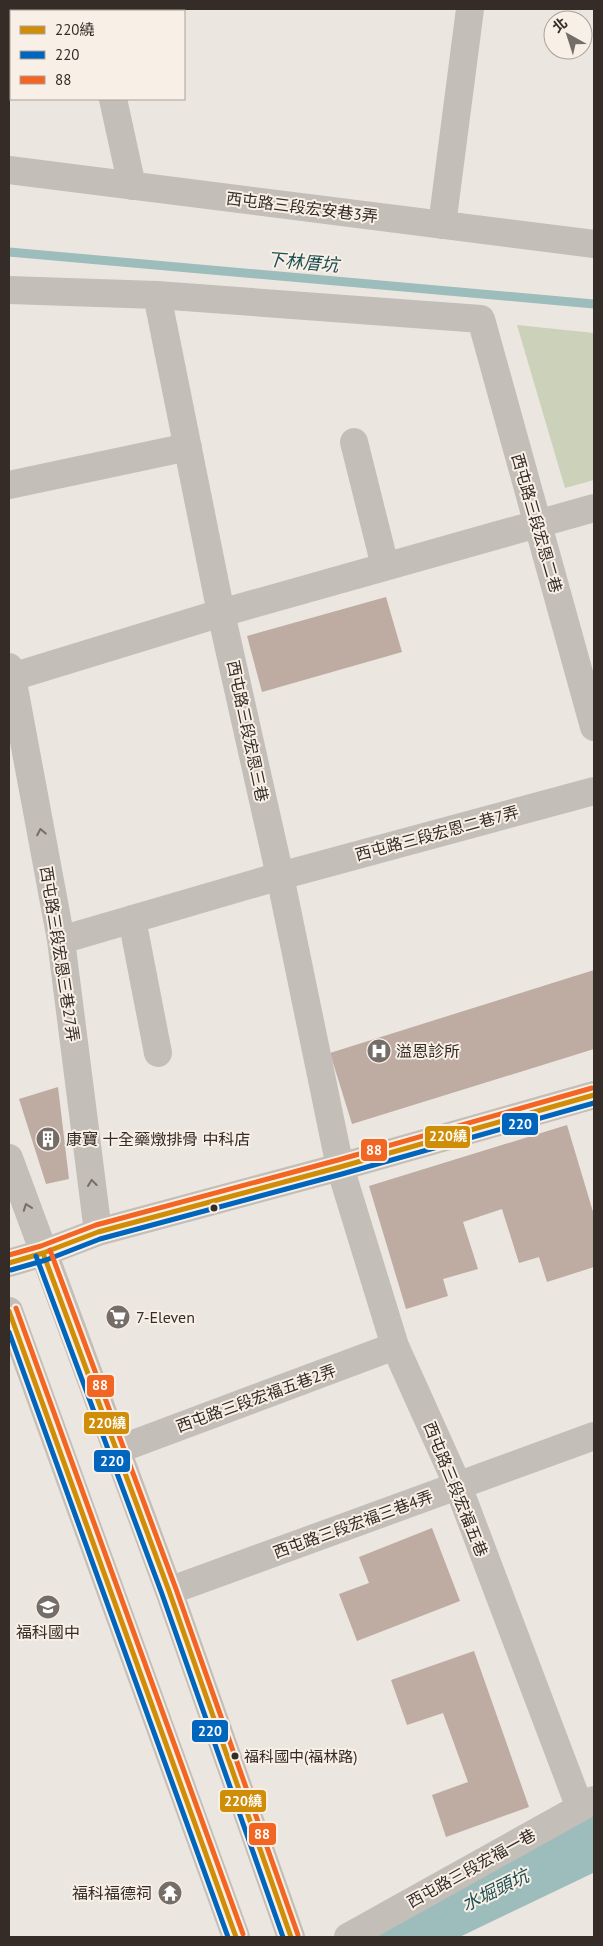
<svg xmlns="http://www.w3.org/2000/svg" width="603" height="1946" viewBox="0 0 603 1946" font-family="'PT Sans','Noto Sans TC',sans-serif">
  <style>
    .green { fill: #ccd1ba }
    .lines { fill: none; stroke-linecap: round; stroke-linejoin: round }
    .stream { stroke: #9dbcbc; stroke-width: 9 }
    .river { stroke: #9dbcbc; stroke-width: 55 }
    .building { fill: #beaba2 }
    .minor { stroke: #c4beb9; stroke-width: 28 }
    .bus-1-casing { stroke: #f8f0e7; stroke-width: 9 }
    .bus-2-casing { stroke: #f8f0e7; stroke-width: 9 }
    .bus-3-casing { stroke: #f8f0e7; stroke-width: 9 }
    .bus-1 { stroke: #d08e08; stroke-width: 5 }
    .bus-2 { stroke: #0065bd; stroke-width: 5 }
    .bus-3 { stroke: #f26522; stroke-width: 5 }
    .oneway { stroke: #756e69 }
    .bus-dot { fill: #352c27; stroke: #f8f0e7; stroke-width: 2 }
    .labels { text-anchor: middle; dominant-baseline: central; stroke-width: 4; stroke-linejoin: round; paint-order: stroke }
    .bus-label { font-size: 15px; fill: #352c27; stroke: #f8f0e7; text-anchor: start }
    .street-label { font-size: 16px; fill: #352c27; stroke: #f8f0e7 }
    .poi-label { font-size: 16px; fill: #352c27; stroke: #f8f0e7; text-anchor: start }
    .water-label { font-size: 18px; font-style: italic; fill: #1f5054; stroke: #f8f0e7 }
    .line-badge { stroke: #f8f0e7; stroke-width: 2 }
    .badge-label { font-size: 14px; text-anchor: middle; font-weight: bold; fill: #fff }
  </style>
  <rect width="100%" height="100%" fill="#ebe6e0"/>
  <path class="green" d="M517,325l77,8v147l-29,8z"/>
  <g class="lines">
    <path class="stream" d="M9,252l585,52"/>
    <path class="river" d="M396,1937l198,-95"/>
  </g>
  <path class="building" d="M386,597l16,55 -140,40 -15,-56z
    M594,970v79l-242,75 -22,-71z
    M58,1087l11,92 -23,5 -27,-85z
    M567,1125l27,90v52l-47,15 -8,-25 -20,6 -17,-54 -39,13 15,47 -35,10 5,17 -42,13 -37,-123z
    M432,1528l28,73 -103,40 -18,-47 30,-11 -10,-26z
    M474,1651l55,156 -83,30 -14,-42 36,-13 -25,-69 -36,12 -16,-45z"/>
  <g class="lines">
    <path class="minor" d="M93,9v2
      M113,99l19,87
      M9,170l585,74
      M442,225l28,-216
      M9,290l148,5 324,24 113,408
      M157,295l64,318 59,263 60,291 55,179 63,140 122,322
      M354,442l31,124
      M9,485l179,-38
      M9,667l3,10 49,263 37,292
      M12,677l209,-64 373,-105
      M132,919l26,134
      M61,940l219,-64 314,-85
      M9,1158l160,433 122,346
      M9,1263l34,-10 55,-21 242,-65 254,-72
      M9,1311l227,626
      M117,1450l278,-104
      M169,1591l425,-155
      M348,1937l246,-137"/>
    <defs>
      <path id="bus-1" d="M43,1253l126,338 122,346
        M9,1263l34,-10 55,-21 242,-65 254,-72
        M9,1311l227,626"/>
      <path id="bus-2" d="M36,1256l126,338 121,343
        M11,1270l35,-10 54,-21 242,-65 252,-71
        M9,1332l219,605"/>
      <path id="bus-3" d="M50,1250l126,339 122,346
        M9,1255l32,-9 55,-21 242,-65 254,-72
        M16,1308l227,626"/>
    </defs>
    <use href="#bus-1" class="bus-1-casing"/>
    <use href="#bus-2" class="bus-2-casing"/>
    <use href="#bus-3" class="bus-3-casing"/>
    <use href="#bus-1" class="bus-1"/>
    <use href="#bus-2" class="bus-2"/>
    <use href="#bus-3" class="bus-3"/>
  </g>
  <defs><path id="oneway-chevron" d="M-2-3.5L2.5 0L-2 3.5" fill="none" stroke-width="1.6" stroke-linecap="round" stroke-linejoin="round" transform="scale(1.25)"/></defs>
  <g class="oneway">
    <use href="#oneway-chevron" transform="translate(41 832) rotate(-101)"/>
    <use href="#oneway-chevron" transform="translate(92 1183) rotate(-97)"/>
    <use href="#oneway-chevron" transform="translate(27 1207) rotate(-110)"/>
  </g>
  <defs>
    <symbol id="hospital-disc" viewBox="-11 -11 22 22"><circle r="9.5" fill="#756d68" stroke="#f8f0e7"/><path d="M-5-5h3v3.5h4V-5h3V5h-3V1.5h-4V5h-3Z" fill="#fff"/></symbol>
    <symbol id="building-disc" viewBox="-11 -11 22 22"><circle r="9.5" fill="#756d68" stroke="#f8f0e7"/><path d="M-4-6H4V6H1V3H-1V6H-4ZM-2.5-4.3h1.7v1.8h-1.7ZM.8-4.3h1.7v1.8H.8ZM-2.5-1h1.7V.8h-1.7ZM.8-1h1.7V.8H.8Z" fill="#fff"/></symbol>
    <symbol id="supermarket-disc" viewBox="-11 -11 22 22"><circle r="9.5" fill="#756d68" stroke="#f8f0e7"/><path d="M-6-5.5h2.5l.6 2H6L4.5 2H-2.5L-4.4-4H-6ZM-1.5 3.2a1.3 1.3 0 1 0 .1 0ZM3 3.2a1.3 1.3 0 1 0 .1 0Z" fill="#fff"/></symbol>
    <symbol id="school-disc" viewBox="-11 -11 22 22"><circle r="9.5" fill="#756d68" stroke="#f8f0e7"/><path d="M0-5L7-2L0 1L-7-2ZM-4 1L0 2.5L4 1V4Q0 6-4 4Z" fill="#fff"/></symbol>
    <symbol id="temple-disc" viewBox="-11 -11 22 22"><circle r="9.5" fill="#756d68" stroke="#f8f0e7"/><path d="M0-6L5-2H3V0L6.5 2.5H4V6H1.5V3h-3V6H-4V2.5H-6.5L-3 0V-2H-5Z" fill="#fff"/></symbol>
  </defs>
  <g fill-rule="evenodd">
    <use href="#hospital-disc" x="365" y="1037" width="28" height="28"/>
    <use href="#building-disc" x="34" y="1125" width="28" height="28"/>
    <use href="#supermarket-disc" x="104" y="1303" width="28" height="28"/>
    <use href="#school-disc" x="34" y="1593" width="28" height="28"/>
    <use href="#temple-disc" x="156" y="1879" width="28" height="28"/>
  </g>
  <g class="bus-dot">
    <circle cx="214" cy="1208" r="4.5"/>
    <circle cx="235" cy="1756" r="4.5"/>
  </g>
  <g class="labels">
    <g class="bus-label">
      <text x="244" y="1756">福科國中(福林路)</text>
    </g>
    <g class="street-label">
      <text transform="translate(302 207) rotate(7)">西屯路三段宏安巷3弄</text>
      <text transform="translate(537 523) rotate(74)">西屯路三段宏恩二巷</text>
      <text transform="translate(248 731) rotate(78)">西屯路三段宏恩三巷</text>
      <text transform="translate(437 833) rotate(-15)">西屯路三段宏恩二巷7弄</text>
      <text transform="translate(60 954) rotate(81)">西屯路三段宏恩三巷27弄</text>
      <text transform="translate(256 1398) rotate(-20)">西屯路三段宏福五巷2弄</text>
      <text transform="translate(456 1489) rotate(68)">西屯路三段宏福五巷</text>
      <text transform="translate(353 1524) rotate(-20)">西屯路三段宏福三巷4弄</text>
      <text transform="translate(471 1868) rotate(-29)">西屯路三段宏福一巷</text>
    </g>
    <g class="poi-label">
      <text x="396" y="1051">溢恩診所</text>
      <text x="66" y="1139">康寶 十全藥燉排骨 中科店</text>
      <text x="136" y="1317">7-Eleven</text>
      <text x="48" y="1632" text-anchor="middle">福科國中</text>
      <text x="152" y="1893" text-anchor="end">福科福德祠</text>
    </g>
    <g class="water-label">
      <text transform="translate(303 262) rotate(5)">下林厝坑</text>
      <text transform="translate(495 1890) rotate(-26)">水堀頭坑</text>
    </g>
  </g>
  <g class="line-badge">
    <rect x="501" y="1112" width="38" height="24" rx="5" fill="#0065bd"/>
    <rect x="424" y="1125" width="47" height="24" rx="5" fill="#d08e08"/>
    <rect x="360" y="1138" width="28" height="24" rx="5" fill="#f26522"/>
    <rect x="86" y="1374" width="29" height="24" rx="5" fill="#f26522"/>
    <rect x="83" y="1411" width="47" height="24" rx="5" fill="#d08e08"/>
    <rect x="93" y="1449" width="38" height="24" rx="5" fill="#0065bd"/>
    <rect x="191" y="1719" width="38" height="24" rx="5" fill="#0065bd"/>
    <rect x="219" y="1789" width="48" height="24" rx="5" fill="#d08e08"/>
    <rect x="248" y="1822" width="29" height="24" rx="5" fill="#f26522"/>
  </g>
  <g class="badge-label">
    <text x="520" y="1129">220</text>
    <text x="448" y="1141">220繞</text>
    <text x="374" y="1155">88</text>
    <text x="100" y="1390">88</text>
    <text x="107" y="1428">220繞</text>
    <text x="112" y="1466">220</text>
    <text x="210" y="1736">220</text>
    <text x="243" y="1806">220繞</text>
    <text x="262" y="1839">88</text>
  </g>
  <rect width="603" height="1946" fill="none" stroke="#352c27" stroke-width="20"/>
  <rect x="10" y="10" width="175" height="90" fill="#f8f0e7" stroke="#aaa29a"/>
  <rect x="20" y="26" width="25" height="8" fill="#d08e08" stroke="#aaa29a"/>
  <text x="55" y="35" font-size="15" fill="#352c27">220繞</text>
  <rect x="20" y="51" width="25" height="8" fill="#0065bd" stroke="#aaa29a"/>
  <text x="55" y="60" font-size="15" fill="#352c27">220</text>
  <rect x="20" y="76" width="25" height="8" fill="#f26522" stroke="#aaa29a"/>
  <text x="55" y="85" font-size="15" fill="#352c27">88</text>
  <g transform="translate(568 35) rotate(321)"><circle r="24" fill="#f8f0e7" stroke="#aaa29a"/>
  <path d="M0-4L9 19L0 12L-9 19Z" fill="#756d68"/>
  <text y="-8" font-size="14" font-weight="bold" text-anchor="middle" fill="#352c27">北</text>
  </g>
</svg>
